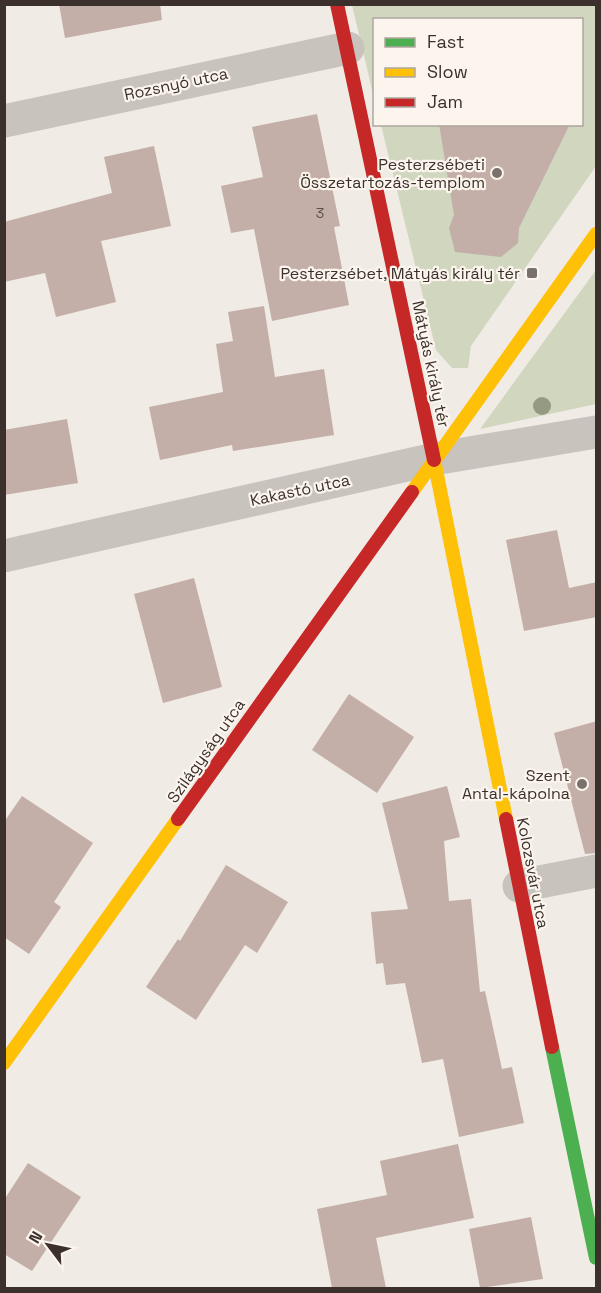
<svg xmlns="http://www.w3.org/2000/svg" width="601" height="1293" viewBox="0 0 601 1293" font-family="'Space Grotesk',sans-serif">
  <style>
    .green { fill: #d1d6bf }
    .building { fill: #c3afa7 }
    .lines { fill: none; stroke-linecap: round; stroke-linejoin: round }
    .street { stroke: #c9c3be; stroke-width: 33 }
    .fast { stroke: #4caf50; stroke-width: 14 }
    .slow { stroke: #ffc107; stroke-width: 14 }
    .jam { stroke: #c62828; stroke-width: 14 }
    .tree { fill: #959b80 }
    .poi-dot { fill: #7a716c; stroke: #fbf5ee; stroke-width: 2 }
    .labels { text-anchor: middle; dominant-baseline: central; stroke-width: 4.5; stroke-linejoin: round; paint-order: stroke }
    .number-label { font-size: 14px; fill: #5d504a }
    .street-label { font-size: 16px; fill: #3b302b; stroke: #fbf5ee }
    .poi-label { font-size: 16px; fill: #3b302b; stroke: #fbf5ee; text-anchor: end }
  </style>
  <rect width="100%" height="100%" fill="#f0ebe5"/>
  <path class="green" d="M352,5h244v161l-125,180 -3,22h-16l-16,-18 -55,-225 201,-1v-104h-208v78z
    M596,270v134l-116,25z"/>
  <path class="building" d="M59,4h101l2,16 -97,18z
    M317,114l23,112 -6,1 15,78 -77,16 -18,-92 -23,4 -10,-47 42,-9 -11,-50z
    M439,124h131l-51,104 -1,15 -17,14 -46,-5 -6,-24 5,-13z
    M154,146l17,80 -70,15 15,61 -60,15 -11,-44 -41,9v-60l108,-29 -8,-36z
    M264,306l11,71 49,-8 10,66 -101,16 -1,-6 -72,15 -11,-53 74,-15 -7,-48 17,-3 -5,-29z
    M67,419l11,64 -74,12v-65z
    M557,530l12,58 28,-6v35l-73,14 -18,-91z
    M194,578l28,109 -59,16 -29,-109z
    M349,694l65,43 -37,56 -65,-43z
    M597,721v132l-12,1 -31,-121z
    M447,786l13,51 -16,4 5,60 22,-2 9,93 5,-1 17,78 10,-2 12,56 -65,14 -16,-78 -21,4 -17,-80 -19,2 -3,-22 -7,1 -5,-52 37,-3 -26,-106z
    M22,796l71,47 -39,59 7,5 -32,47 -25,-17v-115z
    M226,865l62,37 -31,51 -12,-8 -49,75 -50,-33 32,-48 2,2z
    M458,1144l16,74 -98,20 10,50h-54l-15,-79 70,-14 -7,-34z
    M28,1163l53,34 -49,74 -28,-17v-54z
    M531,1217l12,62 -63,9 -11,-59z"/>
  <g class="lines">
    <path class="street" d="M4,121l344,-73
      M4,556l430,-97 162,-27
      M519,886l77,-15"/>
    <path class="fast" d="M552,1047l44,211"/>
    <path class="slow" d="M434,460l72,359
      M412,492l184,-258
      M4,1063l174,-244"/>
    <path class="jam" d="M337,4l97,456
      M178,819l234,-327
      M506,819l46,228"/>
  </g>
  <circle class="tree" cx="542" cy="406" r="9"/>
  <g class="poi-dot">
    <circle cx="497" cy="173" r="6"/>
    <rect x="526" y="267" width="12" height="12" rx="3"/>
    <circle cx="582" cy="784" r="6"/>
  </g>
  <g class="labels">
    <g class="number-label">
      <text x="320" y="213">3</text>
    </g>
    <g class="street-label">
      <text transform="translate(176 84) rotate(-12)">Rozsnyó utca</text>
      <text transform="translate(431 364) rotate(78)">Mátyás király tér</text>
      <text transform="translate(300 490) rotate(-12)">Kakastó utca</text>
      <text transform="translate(206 751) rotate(-55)">Szilágyság utca</text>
      <text transform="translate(533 873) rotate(79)">Kolozsvár utca</text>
    </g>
    <g class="poi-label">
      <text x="485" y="164">Pesterzsébeti<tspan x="485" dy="18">Összetartozás-templom</tspan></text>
      <text x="520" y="273">Pesterzsébet, Mátyás király tér</text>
      <text x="570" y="775">Szent<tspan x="570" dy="18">Antal-kápolna</tspan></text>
    </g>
  </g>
  <rect width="601" height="1293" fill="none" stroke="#3b302b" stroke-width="12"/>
  <rect x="373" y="18" width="210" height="108" fill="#fbf5ee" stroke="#aea6a0" stroke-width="1.5"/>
  <rect x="385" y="38" width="30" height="9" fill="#4caf50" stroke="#aea6a0" stroke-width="1.5"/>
  <text x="427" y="48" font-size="18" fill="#3b302b">Fast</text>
  <rect x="385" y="68" width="30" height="9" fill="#ffc107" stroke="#aea6a0" stroke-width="1.5"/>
  <text x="427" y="78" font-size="18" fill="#3b302b">Slow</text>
  <rect x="385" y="98" width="30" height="9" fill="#c62828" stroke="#aea6a0" stroke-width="1.5"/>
  <text x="427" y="108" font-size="18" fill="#3b302b">Jam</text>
  <g transform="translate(48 1245) rotate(302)" stroke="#fbf5ee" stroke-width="4.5" paint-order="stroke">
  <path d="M0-4.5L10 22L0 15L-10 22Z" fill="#3b302b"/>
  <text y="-9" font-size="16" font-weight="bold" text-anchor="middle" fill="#3b302b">N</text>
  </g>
</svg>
